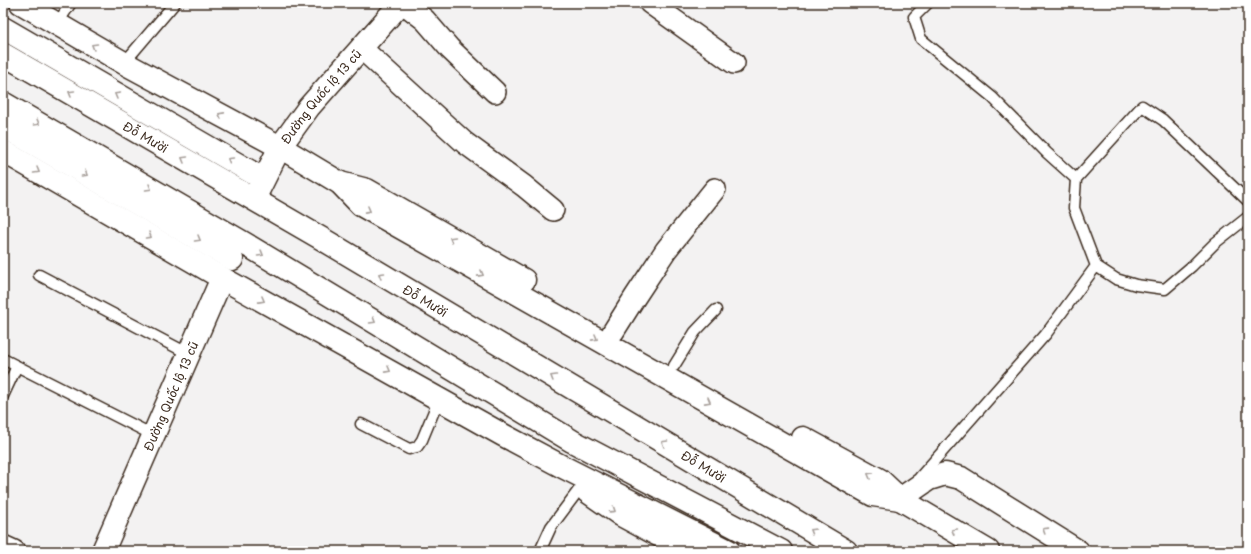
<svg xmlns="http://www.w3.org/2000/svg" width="1251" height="554" viewBox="0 0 1251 554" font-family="'Playpen Sans',sans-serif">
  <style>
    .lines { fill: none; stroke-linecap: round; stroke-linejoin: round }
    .service-casing { stroke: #3b2a1e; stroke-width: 13 }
    .minor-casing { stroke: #3b2a1e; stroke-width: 24 }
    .tertiary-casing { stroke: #3b2a1e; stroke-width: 25 }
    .trunk-casing { stroke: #3b2a1e; stroke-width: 25 }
    .service { stroke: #fff; stroke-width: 10 }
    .minor { stroke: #fff; stroke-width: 21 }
    .tertiary { stroke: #fff; stroke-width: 22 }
    .trunk { stroke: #fff; stroke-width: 22 }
    .oneway { stroke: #a79f9a }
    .labels { text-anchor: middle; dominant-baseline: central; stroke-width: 3; stroke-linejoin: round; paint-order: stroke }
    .street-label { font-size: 12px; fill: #3b2a1e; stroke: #fff }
  </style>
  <rect width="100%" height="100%" fill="#f3f2f2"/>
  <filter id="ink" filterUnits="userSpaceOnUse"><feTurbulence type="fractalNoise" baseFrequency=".025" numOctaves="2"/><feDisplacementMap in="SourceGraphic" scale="8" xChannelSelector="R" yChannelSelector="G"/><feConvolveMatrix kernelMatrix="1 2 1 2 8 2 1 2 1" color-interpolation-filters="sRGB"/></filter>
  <g filter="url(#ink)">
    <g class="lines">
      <defs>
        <path id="service" d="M928,3l-14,14 7,22 71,58 55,56 29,26
          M57,24l14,-21
          M124,63l51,-60
          M1248,201l-85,-81 -21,-14 -66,73 -2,29 22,58 20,13 20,6 29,4 27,-23 23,-23 33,-26
          M39,275l150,79
          M3,359l150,76
          M674,366l21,-34 21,-22
          M3,396l14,-30
          M361,424l48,25 8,-2 5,-7 17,-41
          M920,477l126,-143 50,-68
          M540,551l11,-24 30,-40"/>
        <path id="minor" d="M403,3l22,17 25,29 45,43
          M650,3l84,60
          M361,48l104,95 59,43 29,24
          M613,332l22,-35 31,-47 49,-61
          M3,546l11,5"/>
        <g id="tertiary">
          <path id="s1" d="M280,147l29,-40 92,-104"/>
          <path id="s2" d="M103,551l119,-273"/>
        </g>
        <g id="trunk">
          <path d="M21,3l103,60 156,84 60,36 21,22 512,290 27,4"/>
          <path d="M3,28l260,151"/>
          <path id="s3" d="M3,54l321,186 522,311"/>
          <path d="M3,103l239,139 330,199 209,110"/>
          <path d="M3,126l229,133"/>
          <path d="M3,151l219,127 281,157 60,32 166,84"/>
          <path d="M340,183l27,7 157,90"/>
          <path d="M257,193l23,-46"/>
          <path d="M803,438l77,42 20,19 88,52"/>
          <path d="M588,492l33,23 67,36"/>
          <path d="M900,499l29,-20 16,-5 16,4 117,73"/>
        </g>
      </defs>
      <use href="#service" class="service-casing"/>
      <use href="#minor" class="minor-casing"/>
      <use href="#tertiary" class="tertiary-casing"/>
      <use href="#trunk" class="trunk-casing"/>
      <use href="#service" class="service"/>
      <use href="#minor" class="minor"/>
      <use href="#tertiary" class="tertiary"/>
      <use href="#trunk" class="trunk"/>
    </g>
    <defs><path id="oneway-chevron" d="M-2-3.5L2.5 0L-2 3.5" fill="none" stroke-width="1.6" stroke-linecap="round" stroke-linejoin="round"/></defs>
    <g class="oneway">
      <use href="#oneway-chevron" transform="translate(94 46) rotate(-149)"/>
      <use href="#oneway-chevron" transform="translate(71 93) rotate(-150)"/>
      <use href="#oneway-chevron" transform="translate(117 95) rotate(-150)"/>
      <use href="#oneway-chevron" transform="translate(221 115) rotate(-152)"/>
      <use href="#oneway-chevron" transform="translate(37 123) rotate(30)"/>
      <use href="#oneway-chevron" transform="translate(184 159) rotate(-150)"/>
      <use href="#oneway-chevron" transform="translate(230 160) rotate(-150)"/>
      <use href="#oneway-chevron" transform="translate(37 171) rotate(30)"/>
      <use href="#oneway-chevron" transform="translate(85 174) rotate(30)"/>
      <use href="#oneway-chevron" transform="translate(149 188) rotate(30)"/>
      <use href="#oneway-chevron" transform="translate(368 210) rotate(29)"/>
      <use href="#oneway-chevron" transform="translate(149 236) rotate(30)"/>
      <use href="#oneway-chevron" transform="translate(198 239) rotate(30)"/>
      <use href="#oneway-chevron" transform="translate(452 239) rotate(-150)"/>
      <use href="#oneway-chevron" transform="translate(261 254) rotate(31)"/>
      <use href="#oneway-chevron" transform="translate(481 274) rotate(29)"/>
      <use href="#oneway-chevron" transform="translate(381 275) rotate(-149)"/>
      <use href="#oneway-chevron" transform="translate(262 300) rotate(29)"/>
      <use href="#oneway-chevron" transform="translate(373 321) rotate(31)"/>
      <use href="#oneway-chevron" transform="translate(595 338) rotate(29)"/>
      <use href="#oneway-chevron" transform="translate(388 370) rotate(29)"/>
      <use href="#oneway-chevron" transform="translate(553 377) rotate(-149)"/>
      <use href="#oneway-chevron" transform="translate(708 401) rotate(29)"/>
      <use href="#oneway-chevron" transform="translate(664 443) rotate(-149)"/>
      <use href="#oneway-chevron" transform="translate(870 475) rotate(-151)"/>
      <use href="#oneway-chevron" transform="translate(613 510) rotate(33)"/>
      <use href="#oneway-chevron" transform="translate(1045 530) rotate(-148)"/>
      <use href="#oneway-chevron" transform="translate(812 531) rotate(-149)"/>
      <use href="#oneway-chevron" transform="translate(954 531) rotate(-150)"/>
    </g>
  </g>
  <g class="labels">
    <g class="street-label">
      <text stroke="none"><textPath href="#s1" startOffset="65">Đường Quốc lộ 13 cũ</textPath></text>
      <text stroke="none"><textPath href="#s3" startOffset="165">Đỗ Mười</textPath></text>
      <text stroke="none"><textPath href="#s3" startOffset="489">Đỗ Mười</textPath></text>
      <text stroke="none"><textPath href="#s2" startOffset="169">Đường Quốc lộ 13 cũ</textPath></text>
      <text stroke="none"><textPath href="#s3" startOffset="813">Đỗ Mười</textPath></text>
    </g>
  </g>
  <rect width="1251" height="554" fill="none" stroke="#fff" stroke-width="16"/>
  <rect x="8" y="8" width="1235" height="538" fill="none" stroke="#3b2a1e" stroke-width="1.5" filter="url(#ink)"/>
</svg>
